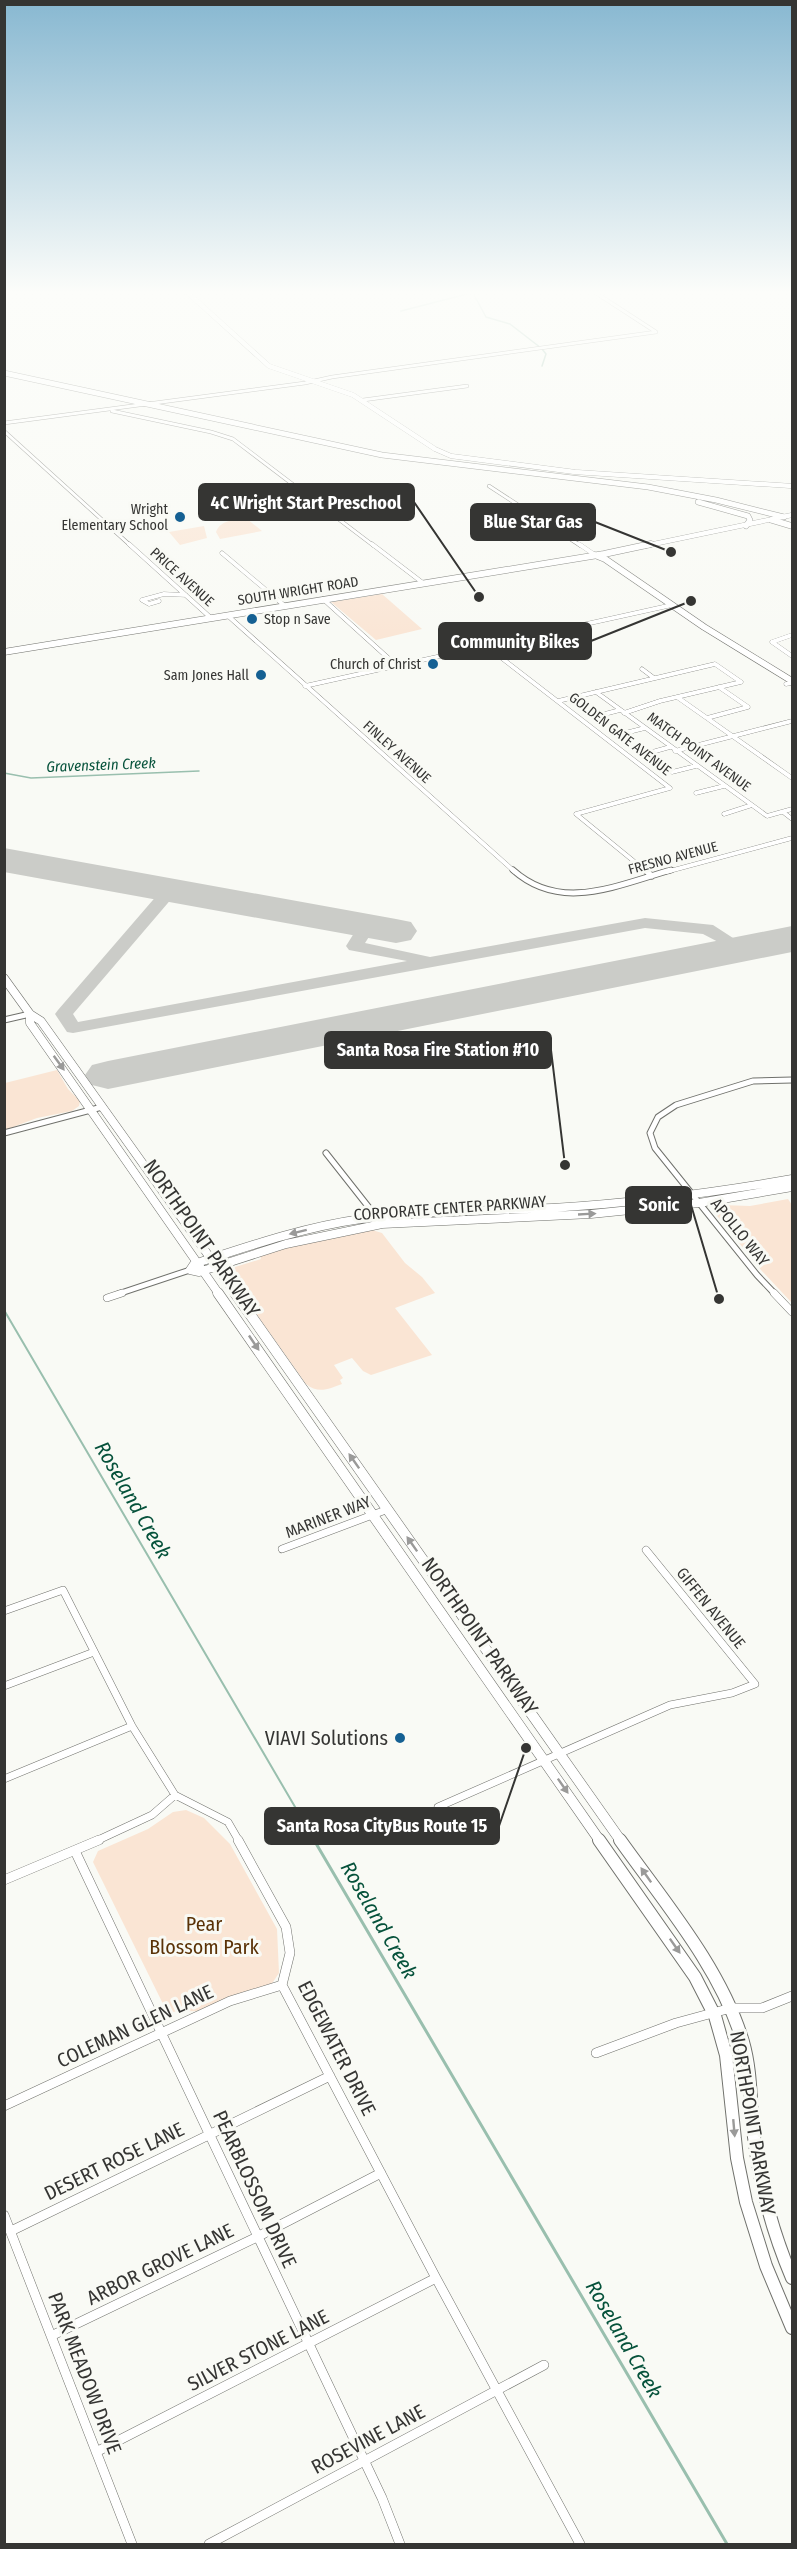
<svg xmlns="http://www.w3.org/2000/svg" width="797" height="2549" viewBox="0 0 797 2549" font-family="'Fira Sans Condensed',sans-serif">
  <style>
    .green { fill: #fae5d4 }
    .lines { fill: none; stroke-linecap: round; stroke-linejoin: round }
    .stream-far2 { stroke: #99bfae; stroke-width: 1.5 }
    .stream-far1 { stroke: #99bfae; stroke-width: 2 }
    .stream { stroke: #99bfae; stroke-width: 3 }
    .taxiway { fill: #cbccc8; fill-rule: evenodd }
    .runway { fill: #cbccc8; fill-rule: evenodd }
    .minor-far4-casing { stroke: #70716c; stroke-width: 4 }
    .minor-far3-casing { stroke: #70716c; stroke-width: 4.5 }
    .minor-far2-casing { stroke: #70716c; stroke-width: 7 }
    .minor-far1-casing { stroke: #70716c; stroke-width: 8 }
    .minor-casing { stroke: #70716c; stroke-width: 10 }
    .tertiary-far3-casing { stroke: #70716c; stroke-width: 5 }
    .tertiary-far2-casing { stroke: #70716c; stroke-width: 9 }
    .tertiary-far1-casing { stroke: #70716c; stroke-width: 11 }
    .tertiary-casing { stroke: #70716c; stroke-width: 14 }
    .secondary-far1-casing { stroke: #70716c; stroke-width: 5 }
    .secondary-casing { stroke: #70716c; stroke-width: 7 }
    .primary-casing { stroke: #70716c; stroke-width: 6 }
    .motorway-casing { stroke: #70716c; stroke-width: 7 }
    .minor-far4 { stroke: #fff; stroke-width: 3 }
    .minor-far3 { stroke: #fff; stroke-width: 4 }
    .minor-far2 { stroke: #fff; stroke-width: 5 }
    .minor-far1 { stroke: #fff; stroke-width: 7 }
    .minor { stroke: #fff; stroke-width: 9 }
    .tertiary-far3 { stroke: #fff; stroke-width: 4.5 }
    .tertiary-far2 { stroke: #fff; stroke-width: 8 }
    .tertiary-far1 { stroke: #fff; stroke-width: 10 }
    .tertiary { stroke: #fff; stroke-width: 12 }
    .secondary-far1 { stroke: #fff; stroke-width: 4.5 }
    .secondary { stroke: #fff; stroke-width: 6 }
    .primary { stroke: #fff; stroke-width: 5 }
    .motorway { stroke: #fff; stroke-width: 6 }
    .oneway { fill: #9a9a99 }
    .poi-dot { fill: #156093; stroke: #f9faf5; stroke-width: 2 }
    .labels { text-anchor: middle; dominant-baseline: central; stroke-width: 6; stroke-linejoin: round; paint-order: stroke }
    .far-poi-label { font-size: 14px; fill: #353533; stroke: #f9faf5; text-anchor: end }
    .far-street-label { font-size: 14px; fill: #353533; stroke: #f9faf5 }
    .far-water-label { font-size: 15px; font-style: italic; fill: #06523b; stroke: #f9faf5 }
    .street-label { font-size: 16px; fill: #353533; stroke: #f9faf5 }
    .near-street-label { font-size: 20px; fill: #353533; stroke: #f9faf5 }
    .near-poi-label { font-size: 20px; fill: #353533; stroke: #f9faf5; text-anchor: end }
    .near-park-label { font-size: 20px; fill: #5a3207; stroke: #f9faf5 }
    .near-water-label { font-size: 21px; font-style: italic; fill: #06523b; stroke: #f9faf5 }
    .leader { fill: none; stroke: #353533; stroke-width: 2 }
    .callout-dot { fill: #353533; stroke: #f9faf5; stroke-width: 2 }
    .callout { fill: #353533; stroke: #353533; stroke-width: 2 }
    .callout-label { font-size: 18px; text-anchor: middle; font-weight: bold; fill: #fff }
  </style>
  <rect width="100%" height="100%" fill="#f9faf5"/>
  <path class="green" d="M247,519l15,12 -42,8 -4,-7c5,-13 19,-12 31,-13z
    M204,526l3,12 -27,7 -11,-13z
    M382,594l40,35 -46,11 -45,-38z
    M57,1070l11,19 12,12 -1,5 -7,5 -35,7 -32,12v-47z
    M788,1199l4,6v98l-31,-33 -47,-58 4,-6 4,-1 28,1z
    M372,1230l10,3 23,30 17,14 13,16 -40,15 37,47 -61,20 -8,-4 -11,-13 -18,7 9,13 -3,2 2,4c-13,5 -24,10 -36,0l-76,-107 -1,-7 4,1 2,-4 26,-8 -1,-3 46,-14z
    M186,1810l18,8 26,26 47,85 2,44 -8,12 -73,26 -31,1 -74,-150 5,-11 50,-22 25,-17z"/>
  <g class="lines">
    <path class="stream-far2" d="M473,293l13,24 24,7 31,24
      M401,311l70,-18
      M542,349l4,5 -4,12
      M4,773l27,5 168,-7"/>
    <path class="stream-far1" d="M4,1310l311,531"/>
    <path class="stream" d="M314,1840l413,704"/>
    <path class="taxiway" d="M171,885l8,5 -106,124 5,8 329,-61 -58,-11 -3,-4 15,-24h12l3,4 -11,17 65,14 215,-39 68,7 37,24 -3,4 -6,1 -38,-20 -58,-6 -572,105 -6,-1 -12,-18 3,-4 107,-124z"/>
    <path class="runway" d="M4,848l392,71 15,3 6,9 -6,9 -15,3 -392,-71z
      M792,926v26l-684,137 -16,-4 -7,-10 7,-10 16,-4z"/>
    <defs>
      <path id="minor-far4" d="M363,400l104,-14
        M112,411l99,21 22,7 141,107
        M4,423l301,-40 27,-6 324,-45 -60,-39
        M4,431l127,115
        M489,486l92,60"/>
      <path id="minor-far3" d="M129,544l82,74
        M372,544l51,39
        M579,544l16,11
        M222,553l63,53
        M323,599l74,67
        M159,601l-10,3 -7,-4 22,-6 22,1
        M227,615l288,257
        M792,635l-20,7 20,14
        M486,646l184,142 -94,26 71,58
        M642,669l12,9
        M786,684l6,-1
        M305,686l367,-81
        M596,692l171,124 25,-7
        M677,697l115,81
        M558,701l157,-37 26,18 -81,19 -36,12
        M597,716l23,-6
        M707,718l41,-11 -29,-20
        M621,734l24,-6
        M675,751l117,-30
        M645,754l25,-7
        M672,772l24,-6
        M696,793l28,-7
        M783,812l9,7
        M724,814l28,-9
        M666,872l126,-34"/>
      <path id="minor-far2" d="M513,870c48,43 104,15 158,0
        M645,870l7,6
        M4,1020l26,-6
        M4,1133l98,-26
        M326,1153l52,66
        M118,1294l72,-24
        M775,1294l-18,-19 -102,-127 -5,-15 8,-16 18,-12 77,-24 39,-1"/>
      <path id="minor-far1" d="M774,1293l18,19
        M107,1298l15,-5
        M282,1549l101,-38
        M4,1611l59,-21 69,136 43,69 53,27 11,19
        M4,1686l90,-34
        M4,1779l128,-53
        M438,1807l232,-102 62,-12 23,-9 -109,-134
        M96,1841l56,-26 23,-20"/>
      <path id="minor" d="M238,1840l48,87 4,26 -8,32 154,293 144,266
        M75,1851l307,647 18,46
        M4,1880l95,-40
        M596,2053l80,-30 55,-15h31l30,-12
        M4,2106l226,-105 52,-16
        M4,2215l128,329
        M11,2231l319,-155
        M51,2336l206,-99 124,-64
        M96,2452l340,-174
        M209,2544l335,-179"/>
      <path id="tertiary-far3" d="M188,293l81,73 84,29 82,54 16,7 124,16 217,14"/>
      <path id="tertiary-far2" d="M4,978l26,36 11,7 195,273
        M30,1014v9l189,271
        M792,1179c-80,14 -159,24 -240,29 -64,3 -128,2 -191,11 -57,8 -112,27 -167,45l-4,6 9,2 87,-28 96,-20 209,-10 108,-11 93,-16"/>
      <path id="tertiary-far1" d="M218,1293l382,548
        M235,1293l386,548"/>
      <path id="tertiary" d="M599,1840l96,137 20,39 11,39 11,103 9,44 20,64 26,62
        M620,1840c44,62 101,128 123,202 9,31 7,63 11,95 6,49 19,96 38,141"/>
      <path id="secondary-far1" d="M644,546l148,-31"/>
      <path id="secondary" d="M595,555l10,4 99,68 88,54
        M4,652l600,-98 47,-10"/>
      <path id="primary" d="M4,373l378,82 266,32 68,13 68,17
        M698,502l50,14 2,4 -4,6"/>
      <path id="motorway" d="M772,520l20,6"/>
    </defs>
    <use href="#minor-far4" class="minor-far4-casing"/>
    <use href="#minor-far3" class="minor-far3-casing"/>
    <use href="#minor-far2" class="minor-far2-casing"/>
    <use href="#minor-far1" class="minor-far1-casing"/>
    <use href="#minor" class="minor-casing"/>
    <use href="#tertiary-far3" class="tertiary-far3-casing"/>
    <use href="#tertiary-far2" class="tertiary-far2-casing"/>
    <use href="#tertiary-far1" class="tertiary-far1-casing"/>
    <use href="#tertiary" class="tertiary-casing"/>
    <use href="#secondary-far1" class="secondary-far1-casing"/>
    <use href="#secondary" class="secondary-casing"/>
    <use href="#primary" class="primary-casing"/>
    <use href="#motorway" class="motorway-casing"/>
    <use href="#minor-far4" class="minor-far4"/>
    <use href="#minor-far3" class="minor-far3"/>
    <use href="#minor-far2" class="minor-far2"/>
    <use href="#minor-far1" class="minor-far1"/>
    <use href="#minor" class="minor"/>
    <use href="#tertiary-far3" class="tertiary-far3"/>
    <use href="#tertiary-far2" class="tertiary-far2"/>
    <use href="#tertiary-far1" class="tertiary-far1"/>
    <use href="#tertiary" class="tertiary"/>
    <use href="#secondary-far1" class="secondary-far1"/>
    <use href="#secondary" class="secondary"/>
    <use href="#primary" class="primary"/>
    <use href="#motorway" class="motorway"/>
  </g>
  <defs><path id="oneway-solid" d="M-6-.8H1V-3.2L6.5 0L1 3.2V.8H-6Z" transform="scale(1.5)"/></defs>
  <g class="oneway">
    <use href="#oneway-solid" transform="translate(59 1063) rotate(54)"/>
    <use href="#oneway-solid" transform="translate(587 1214) rotate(-3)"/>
    <use href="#oneway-solid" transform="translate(298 1232) rotate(166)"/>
    <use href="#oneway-solid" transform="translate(254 1343) rotate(56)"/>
    <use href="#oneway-solid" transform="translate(354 1461) rotate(-125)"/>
    <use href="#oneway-solid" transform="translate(412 1544) rotate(-125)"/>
    <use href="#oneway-solid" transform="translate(563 1786) rotate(55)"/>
    <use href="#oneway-solid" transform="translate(646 1875) rotate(-125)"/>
    <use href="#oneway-solid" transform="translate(675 1946) rotate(55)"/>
    <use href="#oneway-solid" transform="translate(734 2128) rotate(85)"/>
  </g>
  <linearGradient id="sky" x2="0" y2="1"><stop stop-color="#88b8d1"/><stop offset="0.45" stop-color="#fcfdfa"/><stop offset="1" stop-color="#fcfdfa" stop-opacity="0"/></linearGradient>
  <rect width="797" height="650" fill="url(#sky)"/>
  <g class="poi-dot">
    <circle cx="180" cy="517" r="6"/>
    <circle cx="252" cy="619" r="6"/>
    <circle cx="433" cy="664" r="6"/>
    <circle cx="261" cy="675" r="6"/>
    <circle cx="400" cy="1738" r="6"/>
  </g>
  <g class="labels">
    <g class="far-poi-label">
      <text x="168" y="509">Wright<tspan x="168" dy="16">Elementary School</tspan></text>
      <text x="264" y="619" text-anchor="start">Stop n Save</text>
      <text x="421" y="664">Church of Christ</text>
      <text x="249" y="675">Sam Jones Hall</text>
    </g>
    <g class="far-street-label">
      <text transform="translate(182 577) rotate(42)">PRICE AVENUE</text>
      <text transform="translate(298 591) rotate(-9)">SOUTH WRIGHT ROAD</text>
      <text transform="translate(620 734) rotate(38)">GOLDEN GATE AVENUE</text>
      <text transform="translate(397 752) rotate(42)">FINLEY AVENUE</text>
      <text transform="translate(699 752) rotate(36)">MATCH POINT AVENUE</text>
      <text transform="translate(673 858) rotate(-15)">FRESNO AVENUE</text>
    </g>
    <g class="far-water-label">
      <text transform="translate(101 765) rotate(-2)">Gravenstein Creek</text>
    </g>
    <g class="street-label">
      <text transform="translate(450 1208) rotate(-4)">CORPORATE CENTER PARKWAY</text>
      <text transform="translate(740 1232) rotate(51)">APOLLO WAY</text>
      <text transform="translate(328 1517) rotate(-21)">MARINER WAY</text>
      <text transform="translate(711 1608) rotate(51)">GIFFEN AVENUE</text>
    </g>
    <g class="near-street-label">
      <text transform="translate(202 1238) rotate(55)">NORTHPOINT PARKWAY</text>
      <text transform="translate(480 1636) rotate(55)">NORTHPOINT PARKWAY</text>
      <text transform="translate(135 2026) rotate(-25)">COLEMAN GLEN LANE</text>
      <text transform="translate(337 2048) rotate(63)">EDGEWATER DRIVE</text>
      <text transform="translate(753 2123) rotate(80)">NORTHPOINT PARKWAY</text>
      <text transform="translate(114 2161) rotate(-26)">DESERT ROSE LANE</text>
      <text transform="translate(255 2189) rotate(65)">PEARBLOSSOM DRIVE</text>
      <text transform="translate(160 2264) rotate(-26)">ARBOR GROVE LANE</text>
      <text transform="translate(258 2350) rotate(-27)">SILVER STONE LANE</text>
      <text transform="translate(85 2373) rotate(69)">PARK MEADOW DRIVE</text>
      <text transform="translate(368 2439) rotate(-28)">ROSEVINE LANE</text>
    </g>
    <g class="near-poi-label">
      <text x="388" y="1738">VIAVI Solutions</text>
    </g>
    <g class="near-park-label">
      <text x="204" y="1924">Pear<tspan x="204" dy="23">Blossom Park</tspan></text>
    </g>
    <g class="near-water-label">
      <text transform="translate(133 1500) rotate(60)">Roseland Creek</text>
      <text transform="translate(379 1920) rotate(60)">Roseland Creek</text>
      <text transform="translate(624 2339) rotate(60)">Roseland Creek</text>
    </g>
  </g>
  <path class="leader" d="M479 597L414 502M671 552L595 522M691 601L591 641M565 1165L551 1050M719 1299L691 1205M526 1748L499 1826"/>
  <g class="callout-dot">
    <circle cx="479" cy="597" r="6"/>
    <circle cx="671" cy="552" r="6"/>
    <circle cx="691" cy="601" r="6"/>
    <circle cx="565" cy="1165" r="6"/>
    <circle cx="719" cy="1299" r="6"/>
    <circle cx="526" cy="1748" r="6"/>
  </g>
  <g class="callout">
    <rect x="199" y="484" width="215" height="36" rx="6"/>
    <rect x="471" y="504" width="124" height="36" rx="6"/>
    <rect x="439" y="623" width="152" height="36" rx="6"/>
    <rect x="325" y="1032" width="226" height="36" rx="6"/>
    <rect x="626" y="1187" width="65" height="36" rx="6"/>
    <rect x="265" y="1808" width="234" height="36" rx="6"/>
  </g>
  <g class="callout-label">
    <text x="306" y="509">4C Wright Start Preschool</text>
    <text x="533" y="528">Blue Star Gas</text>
    <text x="515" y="648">Community Bikes</text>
    <text x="438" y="1056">Santa Rosa Fire Station #10</text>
    <text x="659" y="1211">Sonic</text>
    <text x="382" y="1832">Santa Rosa CityBus Route 15</text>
  </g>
  <rect width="797" height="2549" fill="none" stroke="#353533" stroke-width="12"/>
</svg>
